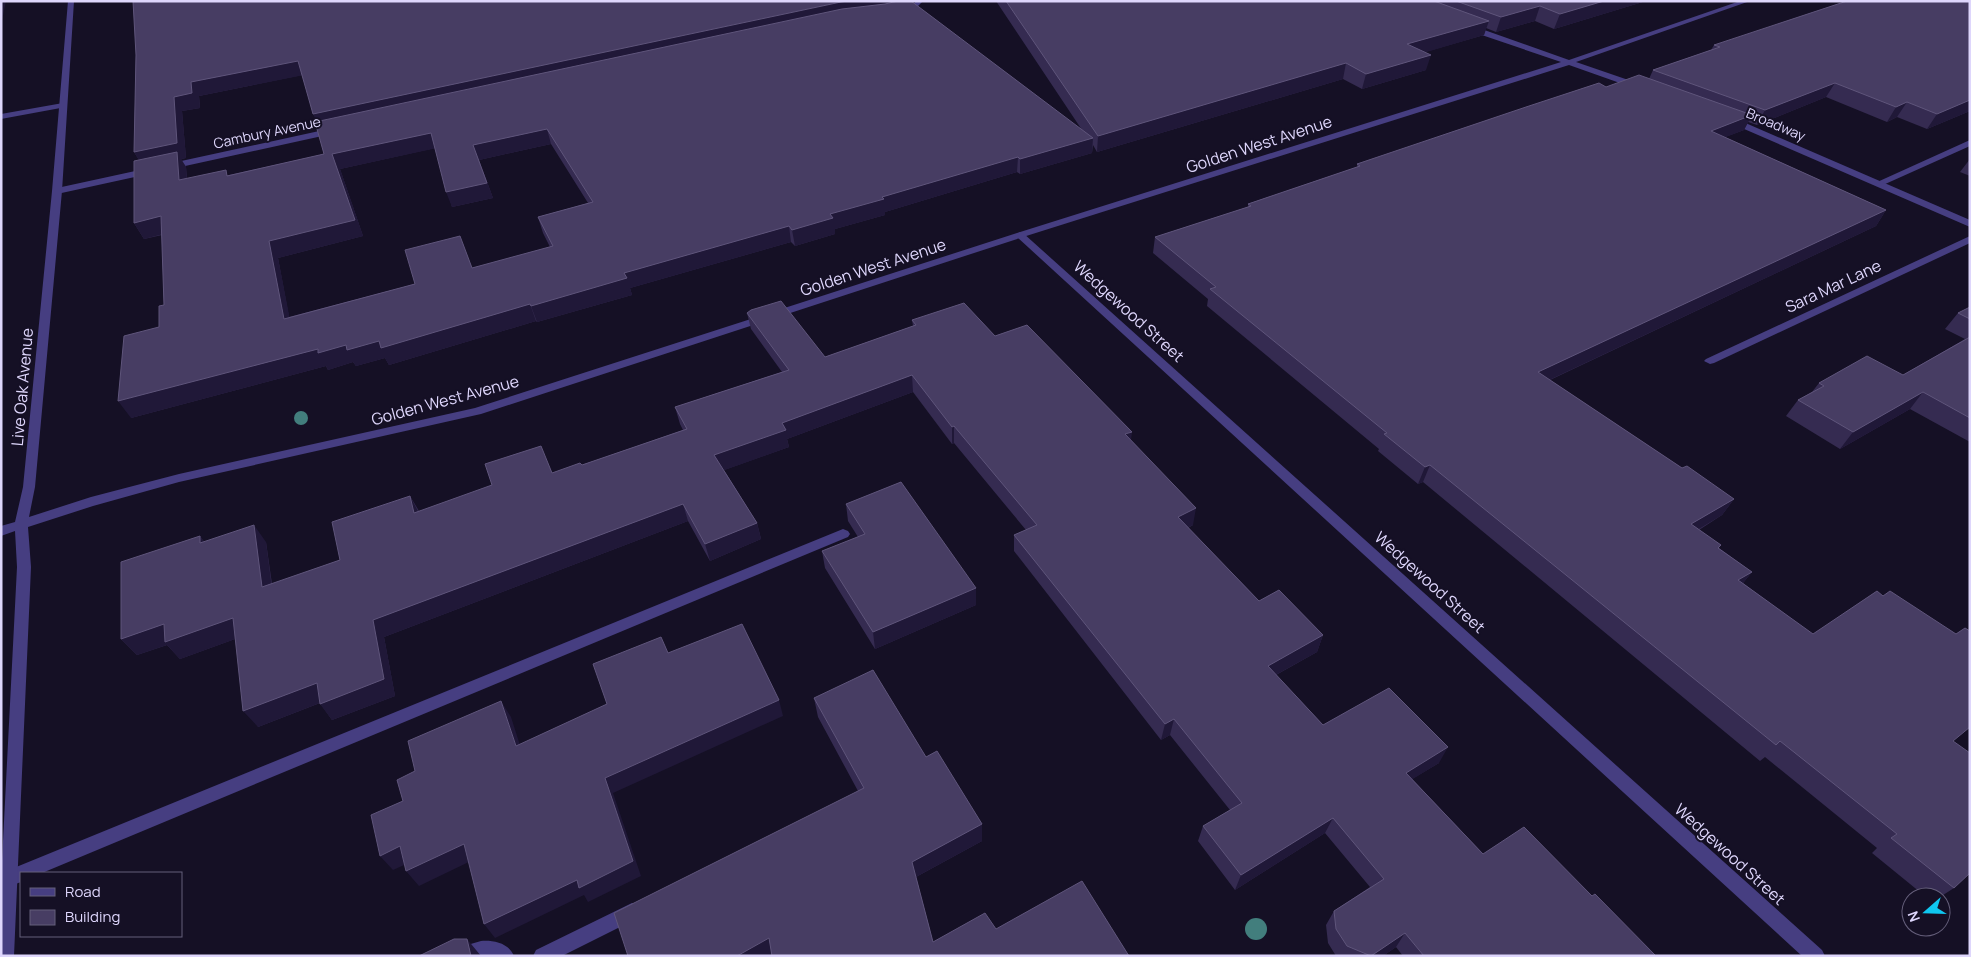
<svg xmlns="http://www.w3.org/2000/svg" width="1971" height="957" viewBox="0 0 1971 957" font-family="Manrope,sans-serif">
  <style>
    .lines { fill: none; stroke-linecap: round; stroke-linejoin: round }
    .service { fill: #463e81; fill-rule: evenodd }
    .minor { fill: #463e81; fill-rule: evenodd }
    .tertiary { fill: #463e81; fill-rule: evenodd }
    .tree { fill: #427e7d }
    .wall { fill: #352b51; fill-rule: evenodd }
    .shaded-wall { fill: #201838 }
    .building { fill: #473d63; stroke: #5f557b; fill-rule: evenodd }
    .labels { text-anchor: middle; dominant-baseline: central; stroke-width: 4; stroke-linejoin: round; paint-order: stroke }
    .far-street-label { font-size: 14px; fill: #ded6fc; stroke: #151025 }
    .street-label { font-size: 16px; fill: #ded6fc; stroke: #151025 }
  </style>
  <rect width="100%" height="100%" fill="#151025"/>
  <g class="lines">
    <path class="service" d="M843,529l5,2 2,3 -2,3 -806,336h-21v9l-11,4 -6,-2 -3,-6 3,-6z
      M632,903l6,3 3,6 -3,6 -76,38h-29l3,-6z
      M481,941c12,-1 28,2 33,15h-67l3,-6z"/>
    <path class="minor" d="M916,1h7l-7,7 -16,5 -4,-2 16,-5z
      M63,103l4,2 -1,2 -65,12v-5z
      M333,128l4,3 -1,2 -279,61 -5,-3 5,-3z
      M1970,140v6l-87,39 -3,1 -5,-3z
      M1020,232l3,1 799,717 3,6h-23l-785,-719 -2,-2z
      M1970,236v7l-256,120 -4,1 -6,-3 2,-2z"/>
    <path class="tertiary" d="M68,1h6l-12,190 -27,296 -6,30 62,-20 88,-23 296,-66 542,-175 544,-171 -94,-32v-4h6l96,34 171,-59h10l-174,61 64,22v4h-6l-65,-23 -546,172 -542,177 -302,68 -86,24 -65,21 3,40 -17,389h-13v-76l16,-313 -2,-36 -14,5v-10l14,-4 8,-35 29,-296z
      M1728,118h6l236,102v7l-242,-105z"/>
  </g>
  <g class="tree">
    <circle cx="301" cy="418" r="7"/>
    <circle cx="1256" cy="929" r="11"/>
  </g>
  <path class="wall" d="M996,1h650l-92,28 -19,-8 -39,11 -10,-4 -2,7 -59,17 1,18 -64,19 -19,-10 -246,73 -4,-7 -1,8 -72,21 -3,-2 -132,40v3l-50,14v5l-40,12 -4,-4 -161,46 2,7 -95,27 -1,-1 -147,44 -4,-7 -29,8 -3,-4 -25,8 -2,-4 -195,52 28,-91 5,-22 -2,-70 -18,4 -10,-16 5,-63 -5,-8 2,-97 946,75zM302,75l15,47 7,32 -95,21 -42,4 -1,-12 -5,-8 5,-1 -4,-47 18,-3 -1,-12zM551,144l37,59 -50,14 5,16 7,14 -135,37 -126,33 -11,-59 85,-22 -23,-67 95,-21 17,59 41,-9 -14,-38z
    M1970,1v110l-43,18 -30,-12 -10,5 -61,-25 -69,28 -9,-3 -4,8 -19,7 161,73 -10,16 -326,154 132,88 52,31 -12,16 -23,15 20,18 33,24 -9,11 210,158 1,147 -14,9h-14l-54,-44 5,-5 -112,-91 -5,4 -337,-279 -5,2 -40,-33 1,-2 -172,-143 1,-7 -55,-46 2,-16 93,-30v-3l109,-37v-3l249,-77 43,-8 4,-9 58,-20 3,-5z
    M1970,159v17l-10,-4z
    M1970,307v135l-60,-33 -70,40 -54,-33 12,-16 14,-8 7,-9 84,-8 62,-36 -20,-10 13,-16z
    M747,313l78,44 88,-31 -1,-6 83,16 136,105 62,84 -5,3 71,73 64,34 -6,17 -41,23 47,50 116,38 -27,16 71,75 109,42 64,60h-253l-7,-9 -13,9h-47l-8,-13 -2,-18 8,-14 36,-24 -45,-54 -90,57 -37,-49 5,-15 27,-16 -60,-75 -9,5 -147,-189v-16l12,-5 -72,-87 -2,1 -39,-52 -126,47 2,8 -65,23 33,53 4,16 -51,22 -22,-40 -304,116 11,59 -63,24 -12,-17 -62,24 -23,-88 -55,20 -13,-14 -30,10 -16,-16 79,-103 4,6h62l6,42 68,-24 70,-64 9,15 163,-46 101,-35 -3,-6 -5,-17 107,-35 -31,-43z
    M846,504l130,101 -101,44 -50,-81 -3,-17 36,-14 -10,-16z
    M814,698l112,59 56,84 -66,36 17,65 63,-13 133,27 -357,-1 86,-164 -40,-74z"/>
  <path class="shaded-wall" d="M1,1h5l-5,24z
    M848,1h53l-581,128 -7,-15 528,-112z
    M1604,1h42l-92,28 6,-15z
    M1540,6l-5,15 -39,11 5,-15z
    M1489,21l-5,14 -81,24 4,-15z
    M1431,55l-5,15 -64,19 4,-15z
    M298,61l6,14 -105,21 1,12 -18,3 4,47 -5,1 5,8 2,29 -9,-16 -36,-13 -9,-15 40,-55 17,-15z
    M1346,63l-3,16 -246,73 1,-16z
    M1835,83l-9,14 -69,28 8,-15z
    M1970,100v11l-43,18 10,-15z
    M1907,102l-10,15 -10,5 9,-15z
    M1752,115l-8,15 -41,16 8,-15z
    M547,129l4,15 -72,16 14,38 -41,9 -6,-15 27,-47z
    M431,133l6,15 -97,21 23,67 -85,22 15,77 -9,-16 -15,-78 63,-87z
    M1093,138l-1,15 -72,21v-15z
    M1018,157l-1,15 -132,40v3l-50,14v5l-40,12 -3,-16 38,-16 52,-17z
    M1886,210l-10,16 -346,163 8,-17z
    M161,216l10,16 -27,7 -10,-16z
    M789,226l2,16 -161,46 2,7 -95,27 -6,-16 93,-33z
    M530,304l6,17 -147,44 -4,-7 -29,8 -3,-4 -25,8 -2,-4 -195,52 -13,-17 200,-52 61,-8z
    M912,375l1,17 -126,47 2,8 -70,25 -5,-17 68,-32z
    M1923,392l-13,17 -70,40 13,-17z
    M954,426v17l-2,1v-17z
    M1132,432l-2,16 -5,-14z
    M1430,465l-7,17 -5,2 7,-17z
    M410,496l9,17h-5z
    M1734,499l-12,16 -43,26 12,-17z
    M683,504l5,17 -304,116 11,59 -63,24 -12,-16 53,-84z
    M1196,508l-3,17 -18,9 3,-17z
    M757,523l4,16 -51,22 -5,-17z
    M254,525l12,17 8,62 -12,-17z
    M200,536l13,17 -13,-10z
    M1752,572l-13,16 -1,-8z
    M976,588v17l-101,44 -2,-17z
    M233,618l13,17 -66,24 -13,-14 -30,10 -16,-16 43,-15z
    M1323,635l-6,17 -54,30 5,-16z
    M317,683l13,16 -72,28 -15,-16z
    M779,700l4,16 -170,77 28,83 -53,26 -4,-7 -89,43 -11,-14 121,-146z
    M501,701l10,16 14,44 -9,-15z
    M1174,719l-4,16 -9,5 4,-16z
    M1448,747l-9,16 -41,25 8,-15z
    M1333,818l-8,15 -90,57 6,-15z
    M982,824v17l-68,37 -2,-16z
    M464,844l11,15 -56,27 -13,-15z
    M400,846l13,15 -20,9 -13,-14z
    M1405,933l-9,14 -13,9h-12z
    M769,938l6,16 -3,2h-35z
    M467,939l14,17h-10z"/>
  <path class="building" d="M133,1h715l-7,1 -528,112 -15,-53 -107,21 1,11 -18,4 3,46 -43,9 2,-97z
    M898,1h13l182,137 -73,21 -2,-2 -136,40 2,2 -54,15 3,4 -41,12 -3,-4 -165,47 3,5 -96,28 -1,-2 -149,44 -2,-7 -32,9 -1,-5 -28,8v-4l-200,52 6,-65 35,-9v-21l5,-1 -3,-89 -27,7v-62l43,-9 2,28 47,-10 1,6 97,-22 -9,-32 527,-113 43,-5zM547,129l46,73 -55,15 15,29 -81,22 -12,-32 -55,14 10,34 -131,35 -15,-78 86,-21 -23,-66 99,-21 15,59 41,-9 -14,-38z
    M1006,1h428l55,20 -82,23 24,11 -65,19 -20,-11 -248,73z
    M1456,1h148l-44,13 -20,-8 -39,11z
    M1847,1h123v99l-33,14 -30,-12 -11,5 -61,-24 -70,27 -112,-40 67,-23 -6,-2z
    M1639,75l113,40 -41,16 175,79 -348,162 144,96 5,-2 47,33 -43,25 30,21 -3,3 34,24 -14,8 75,54 64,-43 6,5 7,-5 66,43 9,-6 5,3v96l-17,14 17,12v120l-16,15 -63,-50 6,-4 -117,-93 -4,4 -346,-280 -5,2 -41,-33 3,-1 -177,-144 6,-2 -61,-50 96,-31 -3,-2 112,-38 -3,-2 169,-57 73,-24 7,4z
    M781,301l44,56 91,-32 -4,-5 52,-17 31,33 32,-11 105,107 -7,2 71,74 -18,9 81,84 20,-11 44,45 -55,31 55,59 66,-37 59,59 -42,26 77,81 41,-27 68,69 3,-2 61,62h-232l-19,-23 -34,23 -24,-10 -11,-17 -2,-18 50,-32 -51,-61 -92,57 -38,-49 39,-23 -68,-84 -9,5 -151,-189 23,-10 -83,-99 -2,1 -40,-52 -130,48 4,7 -72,25 43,68 -52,21 -22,-40 -310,116 11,59 -64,25 -3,-21 -74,28 -10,-93 -68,24 -1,-18 -43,15v-77l79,-26v7l54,-18 8,62 78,-27 -8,-38 78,-26 4,17 78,-28 -7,-21 56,-18 11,27 28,-10 2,2 105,-36 -12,-22 114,-37 -42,-57 4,-3z
    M1970,307v12l-12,-6z
    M1970,337v81l-47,-26 -70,40 -55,-32 26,-14 -5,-3 48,-27 36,19z
    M901,482l75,106 -103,44 -51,-81 43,-17 -19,-30z
    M742,624l37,76 -174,78 28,83 -54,27 -2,-8 -93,44 -20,-80 -58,27 -6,-25 -20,10 -9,-41 32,-14 -6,-21 18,-9 -7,-30 93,-40 15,45 91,-42 -14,-40 68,-27 7,16z
    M873,670l53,87 11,-6 45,73 -70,38 21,80 52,-29 11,16 86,-48 47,75h-357l-3,-18 -32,18h-109l-14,-43 250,-125 -50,-90z
    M454,939h13l4,17h-52z"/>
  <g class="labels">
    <g class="far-street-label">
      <text transform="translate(1776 124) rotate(23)">Broadway</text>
      <text transform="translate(267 132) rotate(-12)">Cambury Avenue</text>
    </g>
    <g class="street-label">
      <text transform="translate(1259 144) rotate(-18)">Golden West Avenue</text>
      <text transform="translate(873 267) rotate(-18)">Golden West Avenue</text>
      <text transform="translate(1833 286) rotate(-25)">Sara Mar Lane</text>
      <text transform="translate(1129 311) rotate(42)">Wedgewood Street</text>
      <text transform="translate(22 387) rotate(-85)">Live Oak Avenue</text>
      <text transform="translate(445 400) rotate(-15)">Golden West Avenue</text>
      <text transform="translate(1430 582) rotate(42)">Wedgewood Street</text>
      <text transform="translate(1730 854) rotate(42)">Wedgewood Street</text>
    </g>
  </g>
  <rect width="1971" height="957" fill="none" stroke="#ded6fc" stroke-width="5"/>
  <rect x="20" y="872" width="162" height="65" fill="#151025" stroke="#655f7b"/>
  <rect x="30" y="888" width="25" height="8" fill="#463e81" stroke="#655f7b"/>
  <text x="65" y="897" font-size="15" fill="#ded6fc">Road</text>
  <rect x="30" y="910" width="25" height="15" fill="#473d63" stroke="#655f7b"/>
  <text x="65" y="922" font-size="15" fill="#ded6fc">Building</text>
  <g transform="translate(1926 912) rotate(250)"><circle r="24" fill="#151025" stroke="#655f7b"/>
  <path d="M0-4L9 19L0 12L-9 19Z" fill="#0fc7f0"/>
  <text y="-8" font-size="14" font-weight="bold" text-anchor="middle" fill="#ded6fc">N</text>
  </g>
</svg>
